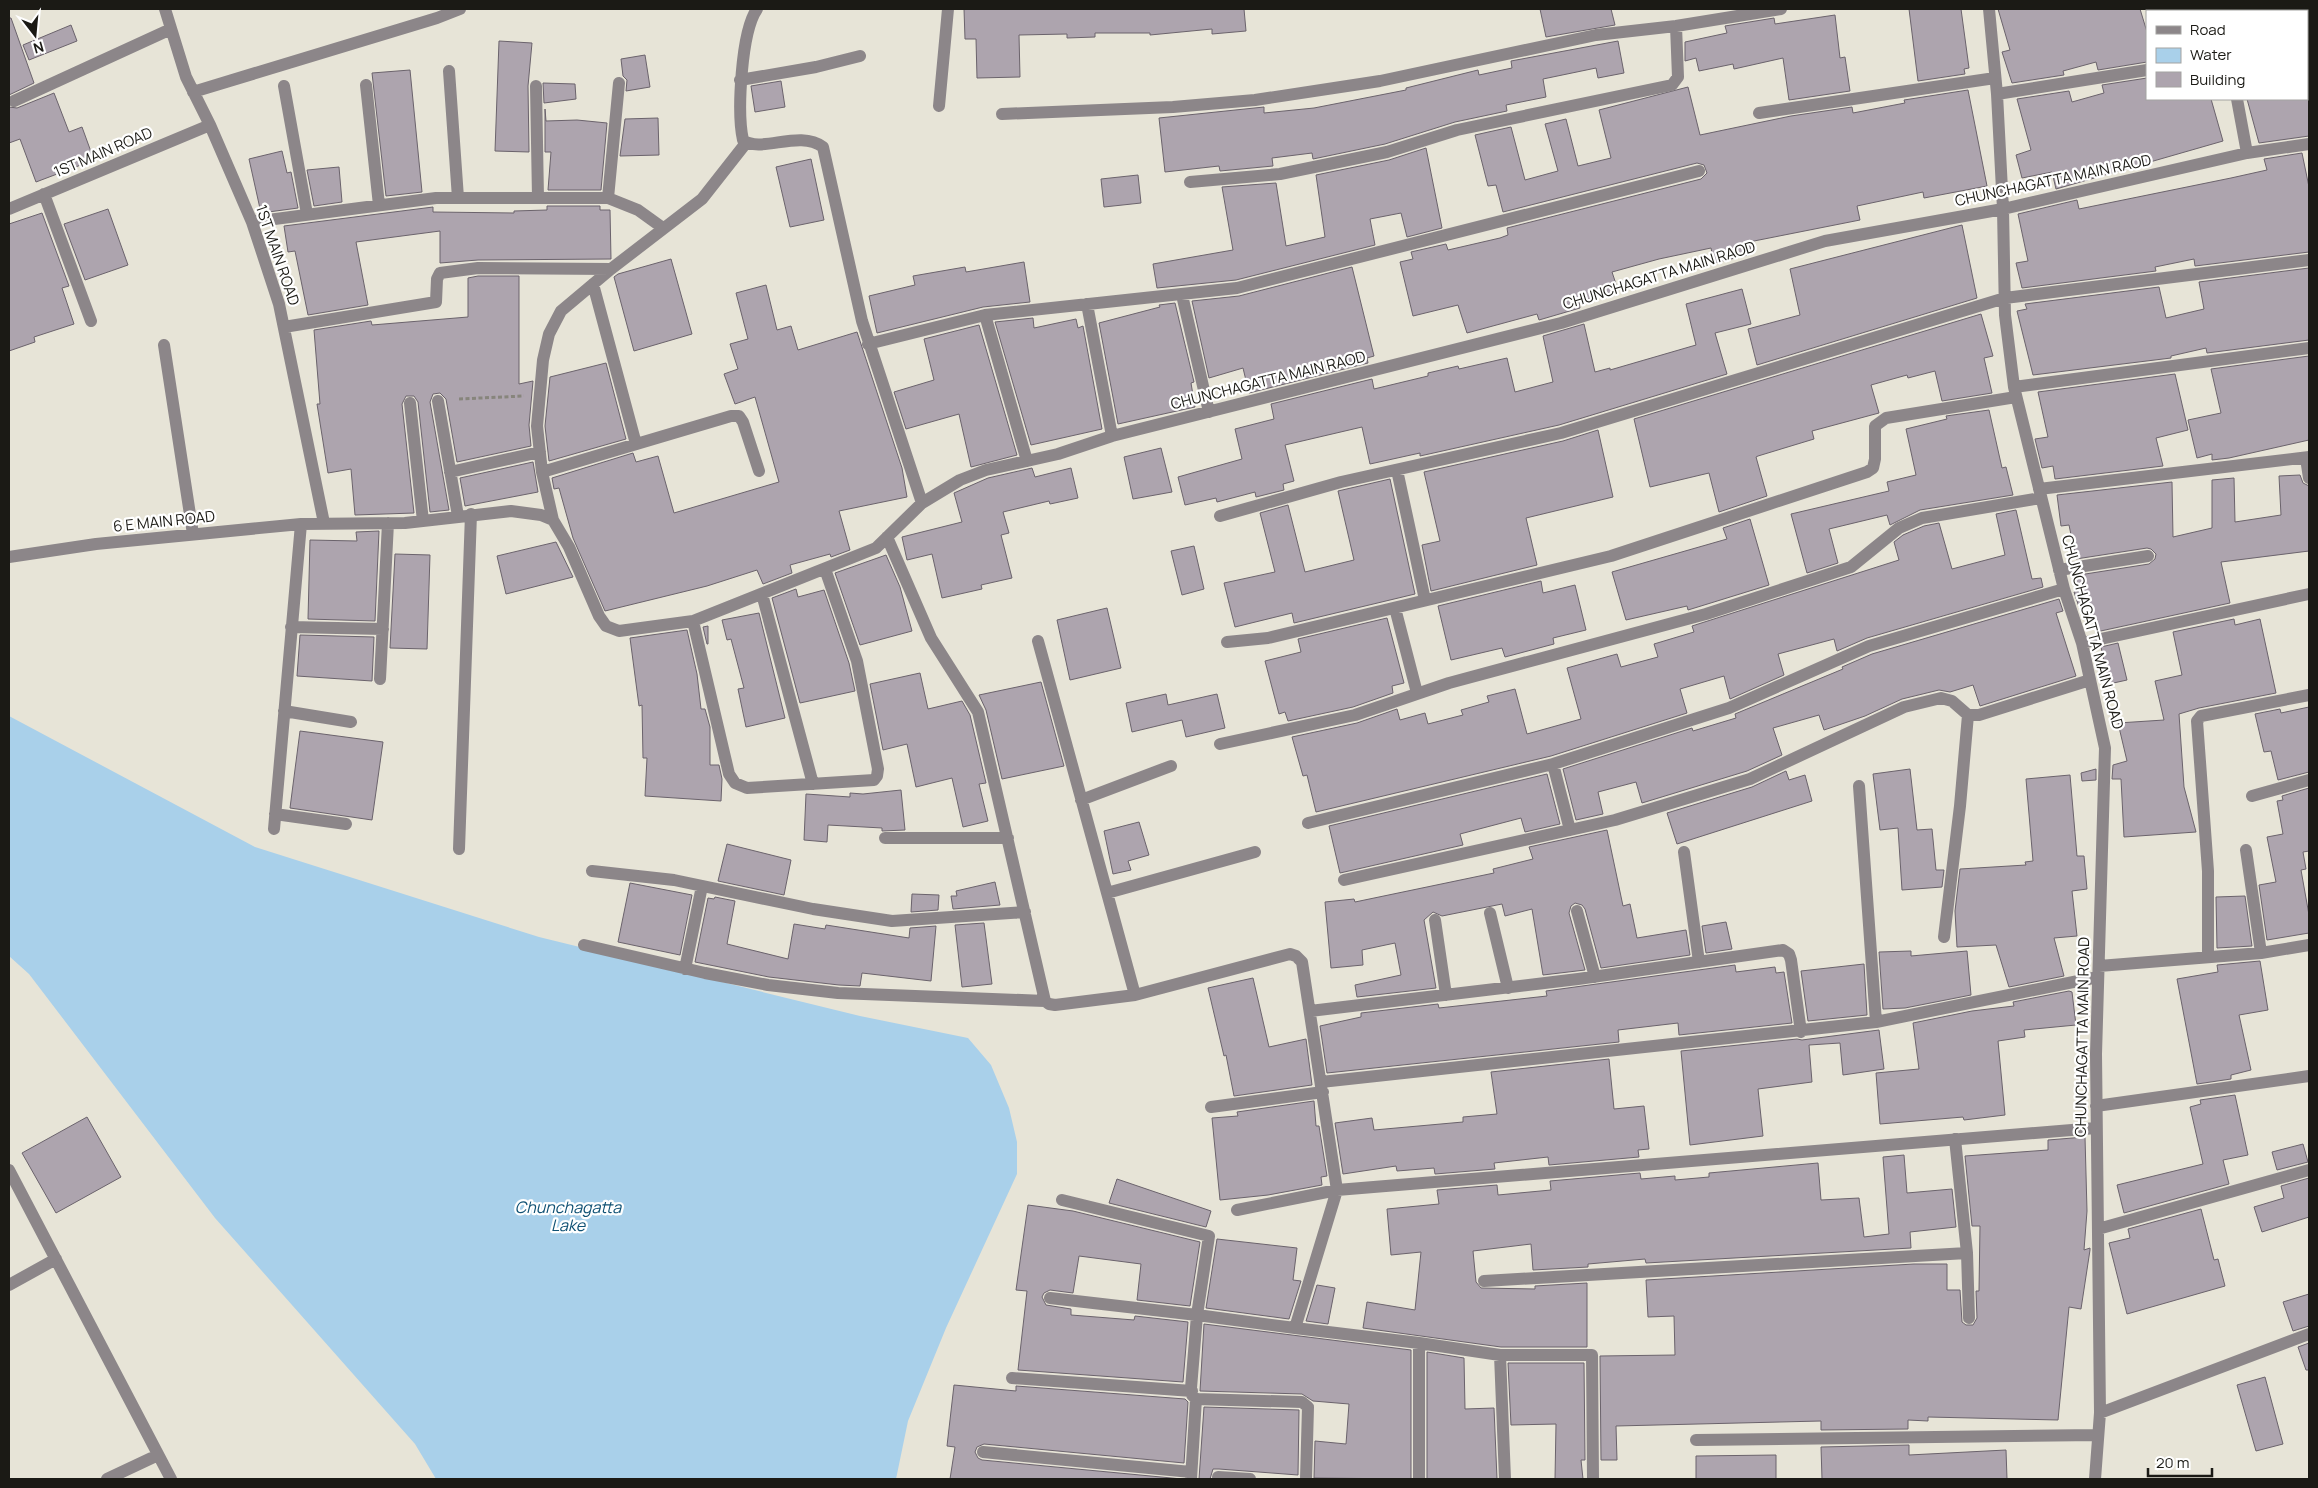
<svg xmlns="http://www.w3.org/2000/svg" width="2318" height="1488" viewBox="0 0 2318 1488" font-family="Manrope,sans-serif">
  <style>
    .water { fill: #a9d0ea }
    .building { fill: #ada4ae; stroke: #6b636c }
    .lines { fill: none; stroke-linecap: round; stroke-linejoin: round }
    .path { stroke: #87857c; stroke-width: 3; stroke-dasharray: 4 2.5; stroke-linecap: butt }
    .minor { stroke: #8c8689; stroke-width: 12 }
    .labels { text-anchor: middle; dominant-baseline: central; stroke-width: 4.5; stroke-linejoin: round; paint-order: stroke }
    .street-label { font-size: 15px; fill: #1b1a15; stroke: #fff }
    .water-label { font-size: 16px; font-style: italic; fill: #0f5174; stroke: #fff }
  </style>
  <rect width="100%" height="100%" fill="#e7e4d7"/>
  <path class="water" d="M9,716l246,131 284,90 321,79 108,22 23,27 18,43 8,34v32l-71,154 -38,93 -12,58h-460l-21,-35 -200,-226 -186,-244 -20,-18z"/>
  <path class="building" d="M964,9h280l2,22 -34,3v-5l-62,6v-2h-55v4l-28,1v-4l-48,1 1,42 -43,1 -1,-39h-11z
    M1540,9h71l4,16 -69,12z
    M1909,9h52l8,59 -5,1 1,5 -47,7z
    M1998,9h142l7,23v30l-49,8 -2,-8 -33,9 1,4 -52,8 -10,-31 8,-2z
    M1835,15l5,43 5,-1 5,34 -61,9 -6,-42 -49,11 -1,-5 -34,7 -3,-13 -11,3v-19l42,-9 -2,-7 49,-8 1,6z
    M9,18h2l23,65 -25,12z
    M71,25l6,16 -48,19 -6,-15z
    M499,41l33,2 -4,43 1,66 -34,-1z
    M1618,41l6,32 -26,5 -2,-10 -53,11 3,18 -40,8 1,6 -52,11 -70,22 -72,15 -1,-6 -40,5 1,8 -53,5 -1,-5 -54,6 -6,-54 105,-11v6l50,-5 92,-18v-2l72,-18 1,5 33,-7 -1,-7z
    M645,55l5,32 -24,4 1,-11 -4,-4 -2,-17z
    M410,70l12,122 -36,4 -14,-123z
    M2147,78v21h64l12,42 -167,48 -4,-17 -30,6 -6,-23 15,-5 -14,-51 52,-8 3,11 32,-9 -2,-8z
    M781,81l4,26 -30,5 -4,-26z
    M543,83l32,1 1,15 -32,4z
    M1688,87l12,48 91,-19 61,-9 1,6 52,-10 -1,-3 64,-10 19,96 -63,12 -1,-6 -66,14 3,14 -111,22 3,12 -38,9 -3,-15 -52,11 -47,13 6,18 -39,12 1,6 -41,12 -2,-6 -70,19 -9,-28 -45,11 -13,-54 13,-3 -2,-7 35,-8 2,6 52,-12 8,-3 -1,-7 194,-49 6,-6 -3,-8 -7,-2 -194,49 -7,-27 -8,1 -13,-51 36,-8 14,53 33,-9 -13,-47 21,-5 12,47 33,-8 -12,-48z
    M54,93l15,39 13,-5 12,33 -58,22 -16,-43 -11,4v-36l8,1z
    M2247,99h62v37l-50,7z
    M545,109l1,12 31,-1 30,3 -6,67h-53l3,-38h-6z
    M658,118l1,37 -39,1 5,-37z
    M1426,148l16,80 -35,9 -6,-24 -31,6 5,26 -139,35 -79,8 -4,-24 80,-14 -11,-63 54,-4 10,63 39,-9 -9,-62 73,-15z
    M282,151l5,22 4,-1 7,36 -37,5 -12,-54z
    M2302,153l7,34v65l-114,14 -1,-7 -39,8 1,4 -134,17 -6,-25 12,-2 -10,-47 59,-14 2,9 152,-31 36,-8 -3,-11z
    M811,159l13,61 -34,7 -14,-60z
    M339,167l3,35 -28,4 -7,-36z
    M1138,175l3,28 -37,4 -3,-28z
    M547,206h53v4h10l1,49 -133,1 -38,3v-32l-84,11 12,63 -60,10 -13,-64 -7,1 -4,-26 149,-19v5l81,1v-2l33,-1z
    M108,209l20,56 -43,15 -21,-56z
    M42,213l27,73 -7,2 12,36 -40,13 1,5 -26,9v-127z
    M1962,225l15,73 -220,67 -9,-36 52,-14 -10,-46z
    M671,259l21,75 -58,17 -20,-74 4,-3z
    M1024,262l6,40 -47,5 -106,26 -8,-37 46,-11 -2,-9 52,-9 1,5z
    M1352,267l22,89 -7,2 1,5 -119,30 -6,-25 -34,10 -17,-77 47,-5z
    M2309,268v72l-102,13 -1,-5 -35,8v2l-138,17 -16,-64 10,-2 -2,-5 134,-17 7,31 38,-9 -5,-27z
    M478,276h41v108l14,-3 -4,44 2,21 -74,16 -11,-63 -6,-6 -7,1 -3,8 19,108 -19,2 -12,-110 -4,-6h-8l-4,8 12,109 -59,2 -4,-46 -23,4 -11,-69h3l-6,-74 57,-9 1,4 96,-8v-39z
    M766,285l11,45 14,-4 7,24 59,-18 45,136 5,29 -68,14 11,39 -19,7 -1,-3 -40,11 2,8 -29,11 -6,-14 -50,16 -102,25 -32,-73 -14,-50 -5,1 -2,-11 81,-25 3,9 22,-6 16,57 105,-31 -24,-85 -20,7 -11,-30 14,-5 -8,-25 18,-5 -12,-46z
    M1742,289l9,35 -36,9 12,41 -168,51 -139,31v-3l-50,11 -8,-37 -77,18 9,36 -11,3 1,6 -28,7 -1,-5 -38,10 -1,-4 -31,7 -7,-28 64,-18 -7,-30 39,-10 -3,-15 101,-25 2,10 54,-13v-3l30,-7 1,3 48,-11 8,34 38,-10 -10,-46 41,-12 11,48 15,-4v2l86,-25 -10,-41z
    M1175,303l19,79 -3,1 4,24 -77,17 -19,-101 61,-16 -1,-2z
    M1981,314l12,42 -9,2 8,35 -50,8 -7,-30 -27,7 -1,-3 -36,10 8,28 -67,18 2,8 -56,17 -2,1 11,39 -48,16 -10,-39 -59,14 -16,-68z
    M1033,318l1,10 42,-9 2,9 5,-2 19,103 -71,16 -36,-123z
    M979,325l38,130 -46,12 -12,-53 -53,15 -12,-37 40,-12 -10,-41z
    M2309,356v84l-80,18 -17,2v-6l-15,4 -9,-38 33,-7 -10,-44z
    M606,363l20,76 -77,22 -4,-35 5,-49z
    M2175,374l13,56 -32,8 7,28 -108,13 -2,-13 -11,2 -7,-29 13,-2 -10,-45z
    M1989,410l13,58 4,-1 7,28 -93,15 -30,15 -3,-10 -58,14 9,34 -31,10 -16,-59 98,-23 -2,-9 29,-7 -10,-46 41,-10 -1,-3z
    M1598,430l15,67 -87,21 11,47 -106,26 -9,-46 18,-4 -16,-69 139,-31z
    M1161,448l11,44 -39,7 -9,-42z
    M533,462l5,30 -73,14 -5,-28z
    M1032,468l3,9 36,-9 7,30 -28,6 -1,-3 -46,11 6,21 -8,2 11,43 -31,7 1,4 -40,9 -10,-44 -25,6 -5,-23 60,-15 -8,-29 34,-15z
    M2300,475l3,8 6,3v65l-88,11 9,41 -134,29 -6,-28 -11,3 -5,-15 5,-1 -4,-13 4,-3 70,-11 6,-5 1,-5 -5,-5 -4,-1 -71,11 -7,-34 -8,1 -4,-31 115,-13 1,55 39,-9v-48l22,-2 1,44 46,-7 -2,-39z
    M1390,479l25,115 -121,29 -2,-10 -57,14 -11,-44 51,-11 -15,-59 28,-8 17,67 49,-12 -16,-69z
    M2016,510l16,69 9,-1 2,9 -176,51 -30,13 -3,-12 -56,15 6,21 -54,24 -6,-23 -44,13 7,24 -136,43 -235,56 -9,-37 -4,1 -11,-39 65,-14 40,-14 3,11 25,-7 3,11 35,-9 -2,-5 28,-8 -2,-6 28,-7 12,45 54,-15 -14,-51 50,-14 4,13 37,-10 -4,-13 40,-12 -2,-6 207,-66 -5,-18 9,-7 21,-9 15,-3 13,46 53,-14 -9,-41z
    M1750,519l19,66 -81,25 -1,-4 -61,14 -14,-48 115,-33 -4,-11z
    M379,531l-4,90 -67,-2 2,-79 47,1 -1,-9z
    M556,542l17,35 -67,17 -9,-38z
    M1194,546l10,43 -22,6 -11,-44z
    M395,554l35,1 -3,94 -37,-1z
    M886,555l14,32 12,44 -52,14 -25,-72z
    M1541,581l2,12 32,-8 11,45 -33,8 1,6 -49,13 -3,-9 -51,12 -13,-54z
    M796,589l2,8 26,-7 25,73 6,28 -55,12 -28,-105z
    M2059,599l4,12 -7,2 20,63 -96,30 -7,-21 -23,7 -11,-2 -37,9 -37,17 -41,14 -5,-15 -46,13 9,27 -35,16 -105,32 -6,-21 -38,10 5,22 -27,6 -13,-51 129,-41 1,3 43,-13 -1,-4 108,-45 -1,-2 30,-13z
    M1107,608l14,60 -51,12 -13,-60z
    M759,613l26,105 -39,9 -8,-38 6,-1 -13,-49 -4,1 -5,-20z
    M1387,618l17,65 -12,3 1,7 -40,14 -65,14 -3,-9 -6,2 -14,-53 36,-9 -3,-13z
    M2234,619l1,6 25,-6 16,74 -77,15 -20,6 5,73 12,45 -72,5 -3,-58h-9l1,-14 14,-4 -9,-38 46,-3 -9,-39 27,-6 -9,-43z
    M708,626v18h-1l-4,-17z
    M687,630l10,44 4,35h4l5,18v38h9l3,14 -1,22 -76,-5 2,-38h-4l-1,-53 -3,1 -9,-68z
    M300,635l74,2 -2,44 -75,-5z
    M2118,643l9,37 -18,4 -8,-37z
    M920,673l8,36 34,-8 8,14 16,68 -7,1 9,37 -25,6 -11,-49 -36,9 -9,-43 -24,6 -13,-66z
    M1041,682l23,84 -62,13 -16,-69 -7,-15z
    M1166,694l2,11 49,-11 8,34 -39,9 -4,-17 -50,12 -6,-29z
    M2309,707v65l-31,8 -7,-29 -7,1 -9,-38 25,-5 1,4z
    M300,731l83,11 -11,78 -82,-12z
    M1910,769l7,61 15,-1 4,41h8l-2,17 -40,3 -4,-62 -18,2 -7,-56z
    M2096,769v11l-14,1 -1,-8z
    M1786,771l3,9 16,-5 7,26 -135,43 -10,-31 85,-26z
    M1547,774l13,50 -35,8 -4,-14 -61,16 3,11 -123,28 -11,-47z
    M2070,775l7,81h7l3,33 -15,2 5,45 -23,2 10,38 -55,11 -13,-42 -39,2 -2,-36 5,-42 66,-4 -1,-3 8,-1 -7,-82z
    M2309,788v63l-6,1 3,17 -5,1 8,45v18l-42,7 -8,-55 17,-3 -9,-45 16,-3 -6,-33 6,-1 -1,-4z
    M901,790l4,40 -23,1v-3l-54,-3 -1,17 -23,-2 2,-46 44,3v-4l13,1z
    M1139,822l10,33 -21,6 3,9 -18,4 -9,-43z
    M1607,830l16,76 7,-2 7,34 49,-8 4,25 -89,13 -16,-59 -3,-4 -7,-2 -4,3 -2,7 16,57 -42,5 -11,-66 -27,7 -3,-12 -60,12 -9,-4 -9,8 12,68 -79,9 -2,-12 46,-10 -6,-32 -33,7 1,15 -32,3 -6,-66 29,-3 1,3 139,-29 -1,-4 40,-10 -4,-12z
    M727,844l64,16 -7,35 -66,-14z
    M995,882l5,23 -47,4 -2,-13h6l-1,-5z
    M630,883l62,12 -12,60 -62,-13z
    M912,894l27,1 -1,15 -27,2z
    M2245,896l7,50 -35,2 -1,-51z
    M715,897l20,4 -8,43 61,15 6,-35 31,5 1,-4 83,13 1,-10 26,-2 -5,55 -69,-8 -2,13 -21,-1 -70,-8 -74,-15 13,-64 6,1z
    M1726,922l6,27 -26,4 -4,-27z
    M984,923l8,61 -30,3 -7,-62z
    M1911,951v5l56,-5 4,44 -66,13 -22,1 -4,-57z
    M2260,961l8,49 -29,5 12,55 -20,5v4l-34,5 -20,-105 41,-7 -1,-7z
    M1864,964l3,51 -59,6 -7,-50z
    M1735,965l1,7 39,-5 1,6 8,-1 8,51 -113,12 -1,-12 -60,7 1,12 -292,31 -7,-47 41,-9v-4l77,-9 1,4 108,-12 -1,-5z
    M1253,978l16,69 37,-8 6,46 -78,11 -8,-41 -2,1 -16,-68z
    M2069,991l3,1 4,33 -52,5 1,7 -27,4 7,74 -41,5 -1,-3 -83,7 -4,-51 43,-4 -6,-46 59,-12 42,-5 -1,-4z
    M1879,1030l5,39 -41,6 -3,-32 -31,2 3,37 -54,7 5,47 -73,9 -9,-94 116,-12 5,1z
    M1609,1059l5,50 30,-3 5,43 -11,1 1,7 -90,8 -1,-8 -54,6 1,6 -60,5 -1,-6 -37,3 -1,-5 -53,8 -8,-51 37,-5 2,12 89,-8v-5l34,-3 -6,-42z
    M2235,1095l13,60 -25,5 6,24 -105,29 -7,-28 86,-21 -13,-57 11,-3 -1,-4z
    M1314,1101l2,25h3l8,50 -6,1 1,8 -54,10 -48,5 -8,-82 26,-2 -1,-4z
    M87,1117l34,60 -65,36 -34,-60z
    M2085,1137l2,74 -3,39 6,-2v2l-9,59 -12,-2 -11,113 -130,-3v4l-20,-1v9l-87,1v-9l-205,5 1,34h-16l-1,-104 75,-1 -1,-39 -26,1 -2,-37 268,-16h33v26h13l2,32 4,3h7l4,-7 -1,-27h3l1,-65h-8l-7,-70 83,-6v-10z
    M2303,1144l5,18 -31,8 -5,-18z
    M1904,1155l3,38 45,-4 4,38 -46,5 1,16 -265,15 -1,-4 -57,5v3l-55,3 -2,-26 -58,7 3,31 5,6 54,1v-3l52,-3v64h-86l-138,-19 4,-26 48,8 6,-58 -30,3 -4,-46 52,-5 -2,-14 60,-5 1,10 53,-5 -1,-9 90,-8 1,6 34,-3v4l34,-3v-4l109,-10 3,37 38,-2 5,39 25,-3 -6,-77z
    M2309,1178v39l-47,15 -8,-25 30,-9 -3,-12z
    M1117,1179l94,32 -5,16 -97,-24z
    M1028,1205l45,6 127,31 -10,64 -53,-6 4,-36 -62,-8 -6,37 -23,-3 -6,3 -2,4 4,8 25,4v6l63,5 1,-4 53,6 -5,60 -165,-12 9,-79 -11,-1z
    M2201,1209l13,51 4,-1 7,27 -98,28 -18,-71 21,-5 -2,-9z
    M1217,1239l80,9 -4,32 8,1 -12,38 -83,-11z
    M1317,1285l18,3 -7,36 -22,-3z
    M2309,1294v32l-16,5 -10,-29z
    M1204,1324l207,26v129l-97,-1 1,-37 31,3 3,-40 -36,-3 -11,-7 -102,-3z
    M2309,1343v27h-3l-8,-23z
    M1427,1352l37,6 1,51 29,-1 3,71h-70z
    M1508,1363h76l1,97h-4l2,19h-28l1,-55 -45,1z
    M2265,1377l18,67 -27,7 -19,-66z
    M954,1385l62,6v-5l169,13 3,3 -4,61 -200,-19 -7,3 -2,5 3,6 4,2 200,19h-232l5,-32 -8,-1z
    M1204,1407l95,3 -1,65 -79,-6h-6l-3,10h-11z
    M1909,1445v10l97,-5 1,29h-185l-1,-32z
    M1776,1455v24h-80v-23z"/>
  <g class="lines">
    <path class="path" d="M459,399l65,-3"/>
    <path class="minor" d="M165,9l21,68 24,48 42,97 27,82 45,219
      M757,9c-16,23 -20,104 -14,131 18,14 56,-11 80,7l39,174 60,182
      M1989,9l8,85 6,115 2,106 9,72 50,202 18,54 23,105 -9,306 4,359 -5,66
      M2222,9v2
      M2307,40h2
      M449,71l9,127
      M740,80l76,-13 44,-11
      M366,85l13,120
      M284,86l23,128
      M536,86l2,112
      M193,92l244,-74 23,-9
      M1997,94l150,-24
      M2237,99l10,54
      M14,101l157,-72
      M939,106l9,-97
      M1759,113l236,-35
      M1002,114l171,-7 82,-7 125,-19 216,-46 80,-9 105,-17
      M1190,182l90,-8 107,-22 70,-22 215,-45 6,-8 -2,-51
      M44,194l47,127
      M608,198l11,-115
      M9,209l201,-84
      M252,222l184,-24h172l30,12 25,18
      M593,284l43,160
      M1182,295l27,117
      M1087,304l25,132
      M985,315l42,146
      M284,327l152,-25 1,-23 3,-6 38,-5 133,1
      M868,344l117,-29 252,-27 462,-117
      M164,345l29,189
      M2014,387l295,-39
      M438,401l20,115
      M410,403l13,118
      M2306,458l3,20
      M1397,470l28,130
      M450,472l90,-20
      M542,472l189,-56h8l4,6 16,49
      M2039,489l270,-32
      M1220,516l121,-34 220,-49 444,-135 304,-38
      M553,520l-11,-48 -5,-46 6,-66 6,-26 12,-23 50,-42 91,-70 44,-56
      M887,537l44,101 47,74 67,289 4,3 6,1 80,-10 155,-41 6,2 6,6 35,228 -42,138 -98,-13 -6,73 1,7 4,4 106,3 6,5 -2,72
      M9,557l87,-13 205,-20 104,-1 106,-12 30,4 12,5 16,27 30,69 7,10 13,5 74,-10 183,-73 46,-45 38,-23 26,-10 72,-16 54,-18 449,-113 264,-82 178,-32 244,-56 62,-9
      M2059,570l89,-14
      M762,594l51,190
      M1395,608l22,85
      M693,621l36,153 6,9 12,5 127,-8 3,-4 1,-7 -21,-108 -32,-92
      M291,627l92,2
      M1038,641l97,354
      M1227,642l41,-4 343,-82 256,-84 6,-4 2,-9v-33l11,-8 130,-21
      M2082,643l227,-49
      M380,679l8,-156
      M284,711l67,11
      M1220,744l135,-29 94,-32 257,-69 145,-47 48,-39 23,-10 119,-20
      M1553,764l17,66
      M1859,786l17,236
      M2252,796l57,-16
      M1081,800l90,-34
      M275,814l71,10
      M1308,823l245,-59 176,-56 140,-62 195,-57
      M274,829l27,-305
      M885,838h123
      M459,849l12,-335
      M2246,850l15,103
      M1684,852l15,110
      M592,871l82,9 139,29 79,12 133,-9
      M1344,880l271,-60 135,-41 154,-72 37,-9 11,3 16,14h11l111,-35
      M1107,893l148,-41
      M1577,911l18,66
      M1490,913l18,75
      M1435,920l11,75
      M1944,937l16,-131 8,-91
      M584,945l121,28 63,12 70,8 207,8
      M2208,957v-86l-11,-150 4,-5 108,-21
      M2099,966l162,-13 48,-8
      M685,969l17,-83
      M1310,1011l268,-32 205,-29 6,4 2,6 10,72
      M1321,1082l555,-60 222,-45
      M2096,1106l213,-30
      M1211,1107l112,-15
      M1955,1139l12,114 2,65
      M9,1170l162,309
      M1237,1210l100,-20 759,-62
      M2098,1229l211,-59
      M1484,1281l483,-28
      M9,1285l47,-26
      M1050,1298l147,17 12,-79 -147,-36
      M1295,1328l124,15 81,12h92l1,124
      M1419,1343v136
      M1500,1355l5,124
      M1012,1378l180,13
      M2100,1413l209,-79
      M1696,1440l401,-5
      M983,1452l208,20
      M1218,1477l32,2
      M107,1479l51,-24
      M1191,1479l5,-80"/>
  </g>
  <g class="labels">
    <g class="street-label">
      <text transform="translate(103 152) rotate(-23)">1ST MAIN ROAD</text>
      <text transform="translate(2053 180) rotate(-12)">CHUNCHAGATTA MAIN RAOD</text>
      <text transform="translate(278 255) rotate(71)">1ST MAIN ROAD</text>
      <text transform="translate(1659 275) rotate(-17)">CHUNCHAGATTA MAIN RAOD</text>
      <text transform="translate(1268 380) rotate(-14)">CHUNCHAGATTA MAIN RAOD</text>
      <text transform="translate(164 521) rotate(-6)">6 E MAIN ROAD</text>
      <text transform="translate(2093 632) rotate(75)">CHUNCHAGATTA MAIN ROAD</text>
      <text transform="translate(2082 1037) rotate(-89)">CHUNCHAGATTA MAIN ROAD</text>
    </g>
    <g class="water-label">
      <text x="568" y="1207">Chunchagatta<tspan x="568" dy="18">Lake</tspan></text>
    </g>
  </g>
  <rect width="2318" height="1488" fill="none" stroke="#1b1a15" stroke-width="20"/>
  <rect x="2146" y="10" width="162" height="90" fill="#ffffff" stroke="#a4a3a1"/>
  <rect x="2156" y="26" width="25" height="8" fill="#8c8689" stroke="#a4a3a1"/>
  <text x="2190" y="35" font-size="15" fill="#1b1a15">Road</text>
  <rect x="2156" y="48" width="25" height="15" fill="#a9d0ea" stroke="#a4a3a1"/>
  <text x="2190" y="60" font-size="15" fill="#1b1a15">Water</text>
  <rect x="2156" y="72" width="25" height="15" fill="#ada4ae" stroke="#a4a3a1"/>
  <text x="2190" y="85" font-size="15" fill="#1b1a15">Building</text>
  <g transform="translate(35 35) rotate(164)" stroke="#ffffff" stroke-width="4" paint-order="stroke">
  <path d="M0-4L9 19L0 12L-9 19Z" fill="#1b1a15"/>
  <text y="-8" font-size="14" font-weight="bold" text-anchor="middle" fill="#1b1a15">N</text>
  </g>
  <path d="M2148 1468v8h64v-8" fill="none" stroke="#1b1a15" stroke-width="2.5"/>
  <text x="2156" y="1468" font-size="15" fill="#1b1a15" stroke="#ffffff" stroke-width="4" paint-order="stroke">20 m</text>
</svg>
